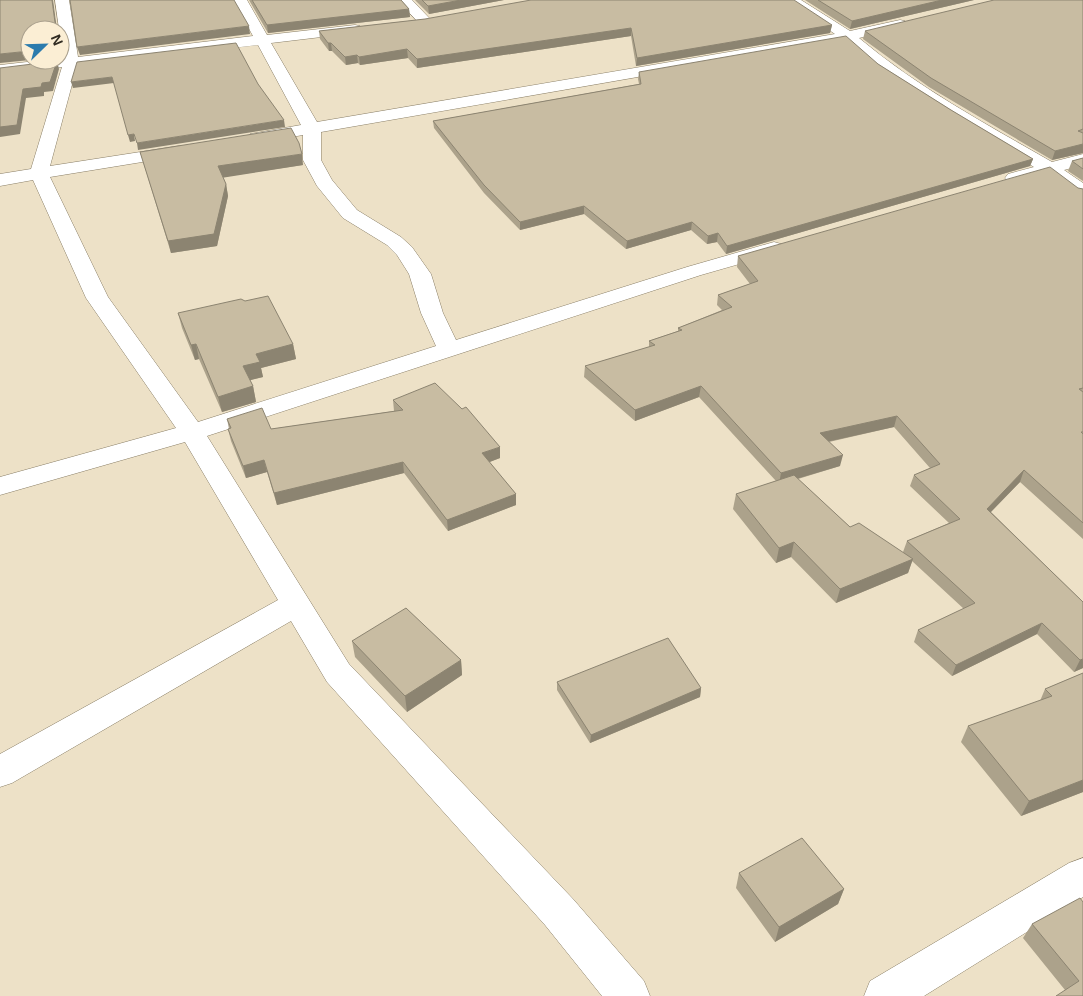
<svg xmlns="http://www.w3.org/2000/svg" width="1083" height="996" viewBox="0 0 1083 996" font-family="Helvetica,sans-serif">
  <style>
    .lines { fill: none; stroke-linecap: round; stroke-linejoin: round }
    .minor-casing { stroke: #897e66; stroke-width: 1 }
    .minor { fill: #fff; fill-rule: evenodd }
    .wall { fill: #aca28b; fill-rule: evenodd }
    .shaded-wall { fill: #8c8471 }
    .building { fill: #c8bca2; stroke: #8c8471 }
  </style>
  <rect width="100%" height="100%" fill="#ede1c7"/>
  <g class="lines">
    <defs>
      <path id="minor" d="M55,0h14l9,57 175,-21 -20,-36h14l20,35 88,-10 5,1 2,3 -7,4 -84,10 46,79 518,-88 -50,-34h16l49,31 50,-11 5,1 2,3 -2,3 -46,11c58,49 127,86 193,124l31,-8v11l-19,5 19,13v15l-7,-2 -29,-21 -33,9 -6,-2 -3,-4 3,-4 26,-7 -84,-51 -72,-47 -33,-28 -524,91v28l11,20 25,30 44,27 11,10 19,27 12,39 13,27 231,-73 80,-23 7,-2 7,2 3,4 -3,4 -80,23 -494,161 142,228 224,235 71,82 6,15h-48l-57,-71 -218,-243 -36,-61 -279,162 -12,4v-33l278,-154 -93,-158 -185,53v-18l176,-49 -90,-130 -53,-118 -33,6v-12l31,-5 31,-102 -62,8v-10l63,-7zM258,45l43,80 -45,8 -6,1 -3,4 3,4 6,1 47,-8v25l14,26 26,32 44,27 10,10 12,19 12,39 15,33 -238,76 -90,-125 -58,-120 129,-21 6,-1 3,-4 -3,-4 -6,-1 -129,20 27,-100z
        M397,0h15l20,21 -7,4 -5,-1z
        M1083,858v39l-159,99h-60l6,-15 199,-118z"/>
    </defs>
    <use href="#minor" class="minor-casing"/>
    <use href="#minor" class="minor"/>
  </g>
  <path class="wall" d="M249,0h152l8,9 1,8 -142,16z
    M415,0h89l-75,14z
    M805,0h169l-124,29z
    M1083,0v153l-31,7 -123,-73 -66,-48 2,-8z
    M425,19l407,6 -2,8 -194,33 -5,-30 -214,32 -9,-10 -48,7 -2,-2 -12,2 -14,-14h-3l-9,-12 -1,-8z
    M878,64l73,46 82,49 -3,7 -304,88 -9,-12 -10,2 -16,-14 -65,19 -42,-35 -64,16 -36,-37 -50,-65 -1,-7 206,-37 -1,-5 1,-7z
    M140,152l163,13 -80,12 3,7 2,12 -11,50 -46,7z
    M1083,158v23l-15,-10 4,-10z
    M1078,188l5,1v350l-63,-57 -29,30 92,90v66l-9,4 -37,-38 -85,42 -38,-34 4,-12 46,-21 -52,-48 -4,12 -72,30 -45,-46 -15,6 -43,-54 3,-15 40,-13 -77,-84 -64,24 -51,-44 1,-11 64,-19v-6l29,-10v-3l44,-18 -5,-5 1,-10 32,-11 -13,-17 1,-11zM894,427l36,41 -16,7 -4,11 39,37 -42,18 -4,11 2,2 -55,-27 -52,-48 42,-13 -11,-24z
    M178,313l115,31 3,15 -35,9 2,9 -13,3 3,6 3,16 -34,10 -23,-53 -4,1 -13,-32z
    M393,400l107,58 -11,4 27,32v11l-68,26 -44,-58 -127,32 -10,-33 -21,6 -15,-37 -3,-12h1l-2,-10 44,10 123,-18z
    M352,641l109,19 1,15 -55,37 -52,-55z
    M1083,673v119l-62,24 -60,-74 7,-16 72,-25 5,-12z
    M557,682l144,6 -1,9 -110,46 -33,-53z
    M739,873l105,16 -6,15 -63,38 -39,-54z
    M1083,902v94l-18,-6 -42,-52 9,-14z"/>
  <path class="shaded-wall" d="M52,0h1l4,30h-1z
    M461,0h43l-75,14 -1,-8z
    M942,0h32l-124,29 2,-8z
    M409,9l1,8 -142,16 -1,-8z
    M832,25l-2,8 -194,33 1,-8z
    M249,26l1,8 -170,21 -3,-8z
    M631,28v8l-214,32v-9z
    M328,43h3l1,8h-3z
    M407,49l1,9 -48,7 -1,-8z
    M30,51v9l-30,3v-9z
    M357,55l1,8 -12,2 -1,-8z
    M57,61l2,8 -6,22 -9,1v4l-18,2 -6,36 -20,3v-10l23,-38 19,-6z
    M112,77l2,6 -41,5 -2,-6z
    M284,120l1,7 -147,23 -1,-7z
    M134,134l1,7 -5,1 -2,-7z
    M1083,144v9l-31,7 3,-9z
    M302,154l1,11 -82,13 -3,-12z
    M1033,159l-3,7 -304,88 1,-8z
    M226,184l2,12 -11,50 -46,7 -3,-12z
    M584,206v8l-64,16v-8z
    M692,222l-1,8 -65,19 1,-8z
    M718,233l-1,9 -10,2 1,-8z
    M196,344l3,15 -4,1 -4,-15z
    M293,344l3,15 -35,9 2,9 -16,4 -4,-15 13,-12z
    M253,386l3,16 -34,10 -4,-15z
    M701,386l-2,11 -64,24v-11z
    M897,416l-3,11 -77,17 3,-11z
    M500,447v11l-18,7v-12z
    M843,455l-3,11 -61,18 2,-11z
    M264,460l3,12 -21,6 -3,-12z
    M403,462l1,11 -127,32 -3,-12z
    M1024,470l-4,12 -37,38 4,-11z
    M516,494v11l-68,26 -1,-11z
    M794,542l-3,15 -15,6 3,-15z
    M913,559l-5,14 -72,30 4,-14z
    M1042,623l-5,11 -85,42 4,-11z
    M1083,659v9l-9,4 6,-12z
    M461,660l1,15 -55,37 -2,-16z
    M701,688l-1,9 -110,46 1,-8z
    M1083,780v12l-62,24 8,-15z
    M844,889l-6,15 -63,38 4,-15z"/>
  <path class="building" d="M0,0h52l4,30h-26v21l-30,3z
    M70,0h164l15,26 -172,21z
    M252,0h149l8,9 -142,16z
    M422,0h39l-33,6z
    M531,0h263l38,25 -195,33 -6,-30 -214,31 -10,-10 -48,8 -2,-2 -12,2 -14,-14h-3l-9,-12 106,-12z
    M818,0h124l-90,21z
    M994,0h89v129l-5,2 5,2v11l-28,7 -124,-73 -66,-47z
    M846,36l32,28 73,46 82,49 -306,87 -9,-13 -10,3 -16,-14 -65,19 -43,-35 -64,16 -36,-37 -51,-64 208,-37 -2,-12z
    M236,43l22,41 26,36 -147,23 -3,-9 -6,1 -16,-58 -41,5 6,-20z
    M57,61l-7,21 -8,1 -1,4 -18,2 -6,36 -17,2v-59z
    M291,128l8,15 3,11 -84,12 8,18 -12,50 -46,7 -28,-89z
    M1083,158v11l-11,-8z
    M1050,167l28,21 5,1v199l-4,1 4,3v40h-2l2,2v89l-59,-53 -37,39 96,93v57l-3,1 -38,-37 -86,42 -38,-35 57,-27 -68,-62 53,-22 -46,-44 26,-11 -43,-48 -77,17 23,22 -62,18 -80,-87 -66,24 -50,-44 70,-21 -6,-4 33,-11 -4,-2 54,-21 -14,-12 40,-14 -20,-25z
    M268,296l25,48 -37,10 4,8 -17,4 10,20 -35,11 -22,-53 -5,1 -13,-32 63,-14 4,2z
    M435,383l27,26 4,-2 34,40 -18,6 34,41 -69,26 -44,-58 -129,31 -10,-33 -21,6 -15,-37 3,-1 -4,-9 35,-11 9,21 132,-19 -10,-10z
    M794,475l56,52 9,-4 54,36 -73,30 -46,-47 -15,6 -43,-54z
    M406,608l55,52 -56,36 -53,-55z
    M668,638l33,50 -110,47 -34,-53z
    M1083,673v107l-54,21 -61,-75 84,-30 -7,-7z
    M802,838l42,51 -65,38 -40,-54z
    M1080,898l3,4v94h-27l23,-15 -47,-57z"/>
  <g transform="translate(45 45) rotate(67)"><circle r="24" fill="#fbeed4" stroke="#aaa08d"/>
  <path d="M0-4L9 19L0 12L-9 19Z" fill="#2b7bad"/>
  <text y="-8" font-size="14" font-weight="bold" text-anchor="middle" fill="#312c22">N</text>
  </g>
</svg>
